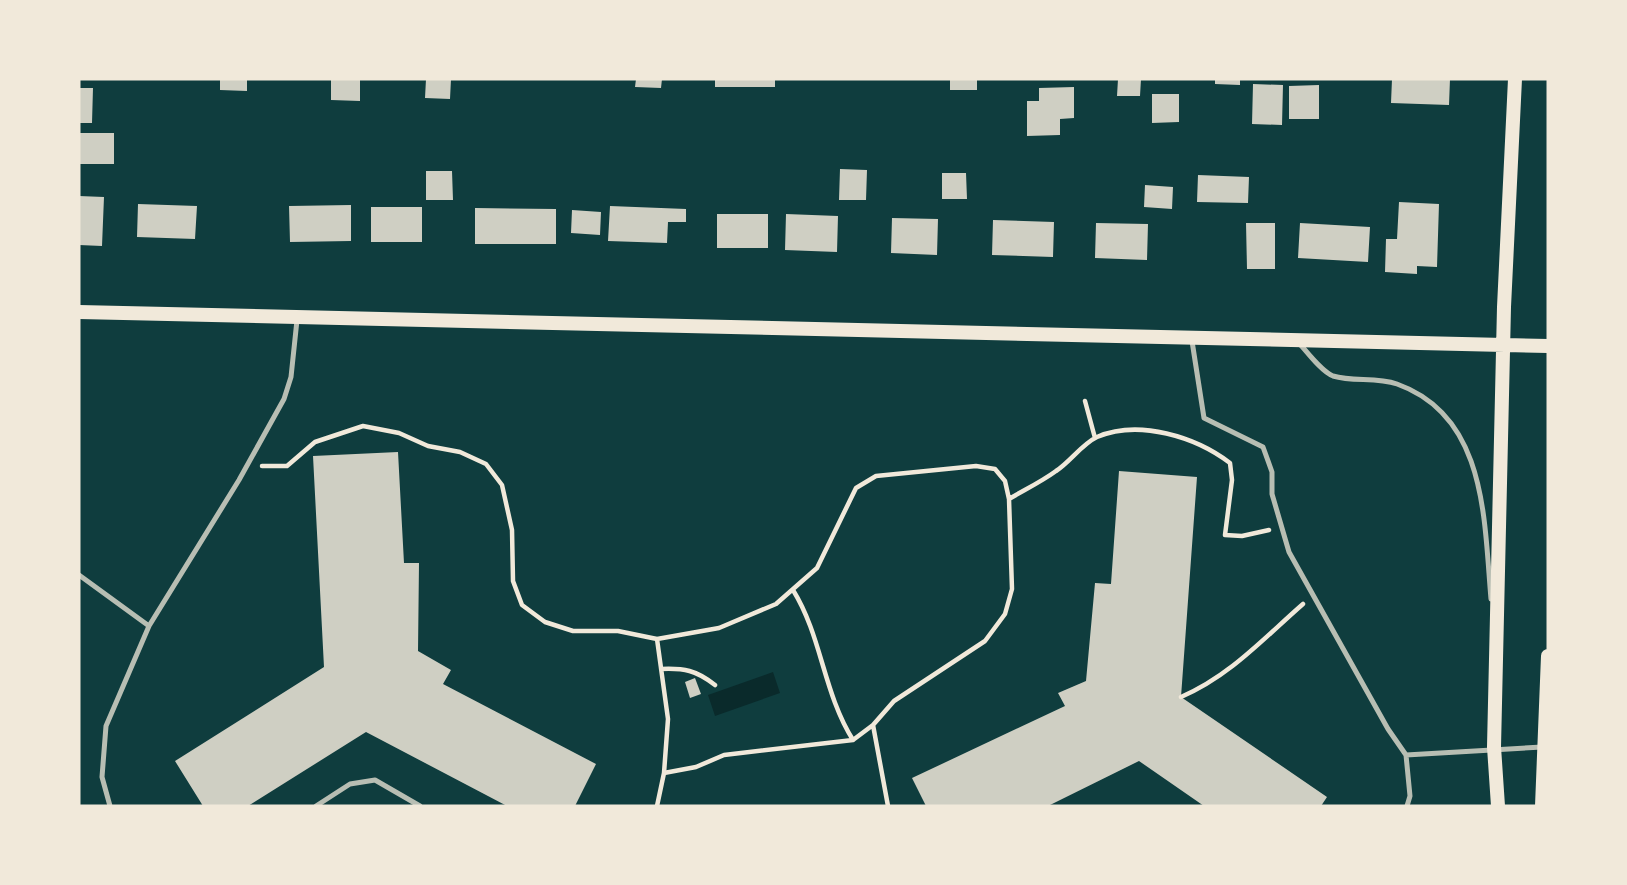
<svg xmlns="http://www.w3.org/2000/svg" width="1627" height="885" viewBox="0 0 1627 885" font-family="'Alegreya Sans',sans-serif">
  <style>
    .water { fill: #0a2a2b }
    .building { fill: #cfcfc3 }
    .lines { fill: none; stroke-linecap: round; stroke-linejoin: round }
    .path { stroke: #f1e9da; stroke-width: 4.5 }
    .service { stroke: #b8beb3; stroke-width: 5 }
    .secondary { stroke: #f1e9da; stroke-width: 14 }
  </style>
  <rect width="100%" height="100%" fill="#0f3d3e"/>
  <path class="water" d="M773,672l7,21 -65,23 -7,-21z"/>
  <path class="building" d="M220,79h27v12l-27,-1z
    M331,79h29v22l-29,-1z
    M426,79h25l-1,20 -25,-1z
    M636,79h26l-1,9 -26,-1z
    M715,79h60v8h-60z
    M950,79h27v11h-27z
    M1118,79h23l-1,17h-23z
    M1215,79h25v6l-25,-1z
    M1392,79h58l-1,26 -58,-2z
    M1253,84l30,1 -1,40 -30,-1z
    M1319,85v34h-30v-33z
    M1074,87v31l-14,1v16l-33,1v-35h12v-13z
    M79,88h14l-1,35h-13z
    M1152,94h27v28l-27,1z
    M79,133h35v31h-34z
    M840,169l27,1 -1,30h-27z
    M426,171h26l1,29h-27z
    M942,173h24l1,26h-25z
    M1198,175l51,2 -1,26 -51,-1z
    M1145,185l28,2 -1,22 -28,-2z
    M79,196l25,1 -2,49 -23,-1z
    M1399,202l40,2 -2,63 -20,-1v8l-32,-2 1,-33h11z
    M138,204l59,2 -2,33 -58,-2z
    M351,205v36l-61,1 -1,-36z
    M610,206l76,3v13h-18l-1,21 -59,-2z
    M371,207h51v35h-51z
    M475,208l81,1v35h-81z
    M572,210l29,2 -1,23 -29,-2z
    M717,214h51v34h-51z
    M786,214l52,2 -1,36 -52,-2z
    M892,218l46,1 -1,36 -46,-2z
    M993,220l61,2 -1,35 -61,-2z
    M1096,223l52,1 -1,36 -52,-2z
    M1246,223h29v46h-28z
    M1300,223l70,4 -2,35 -70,-4z
    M398,452l6,111h15l-1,88 33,19 -8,14 153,80 -21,42h-68l-141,-74 -118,74h-45l-28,-45 149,-94 -11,-211z
    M1119,471l78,6 -16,220 146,100 -6,9h-117l-65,-45 -91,45h-122l-14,-28 153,-72 -7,-13 28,-12 9,-98 16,1z
    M695,678l6,16 -11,4 -5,-16z"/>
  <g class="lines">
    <path class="path" d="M1085,401l10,37
      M262,466h25l28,-24 48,-16 36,7 29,13 32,6 26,12 16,21 10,45 1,51 9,24 23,17 28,9h45l39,8 62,-11 57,-24 41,-36 39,-80 20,-12 100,-10 19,3 10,12 4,18 3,90 -7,25 -20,27 -91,60 -21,24 -20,15 -129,15 -28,12 -32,6 -7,33
      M1009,499c15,-9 32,-17 47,-28 14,-9 26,-27 41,-34 42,-18 99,0 133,26l2,17 -7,55 17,1 27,-6
      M793,590c29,47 30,102 60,150
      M657,639l11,80 -4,54
      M661,669c23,-1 35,1 54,16
      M1181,697c49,-21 83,-59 122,-93
      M873,725l15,81"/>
    <path class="service" d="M1192,341l12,77 59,29 9,25v22l17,58 99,177 18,26 136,-8
      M1299,343c8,9 23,29 34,33 20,6 43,1 64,8 90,32 87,136 94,215
      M79,575l70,51
      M1406,755l4,41 -3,10
      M110,806l-8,-29 4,-51 43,-100 90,-146 45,-81 7,-22 6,-57
      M316,806l34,-22 25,-4 45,26"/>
    <path class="secondary" d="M79,312l1469,34
      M1498,806l-4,-59 10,-440 11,-228
      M1542,806l6,-150"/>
  </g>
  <rect width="1627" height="885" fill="none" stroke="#f1e9da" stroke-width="161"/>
</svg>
